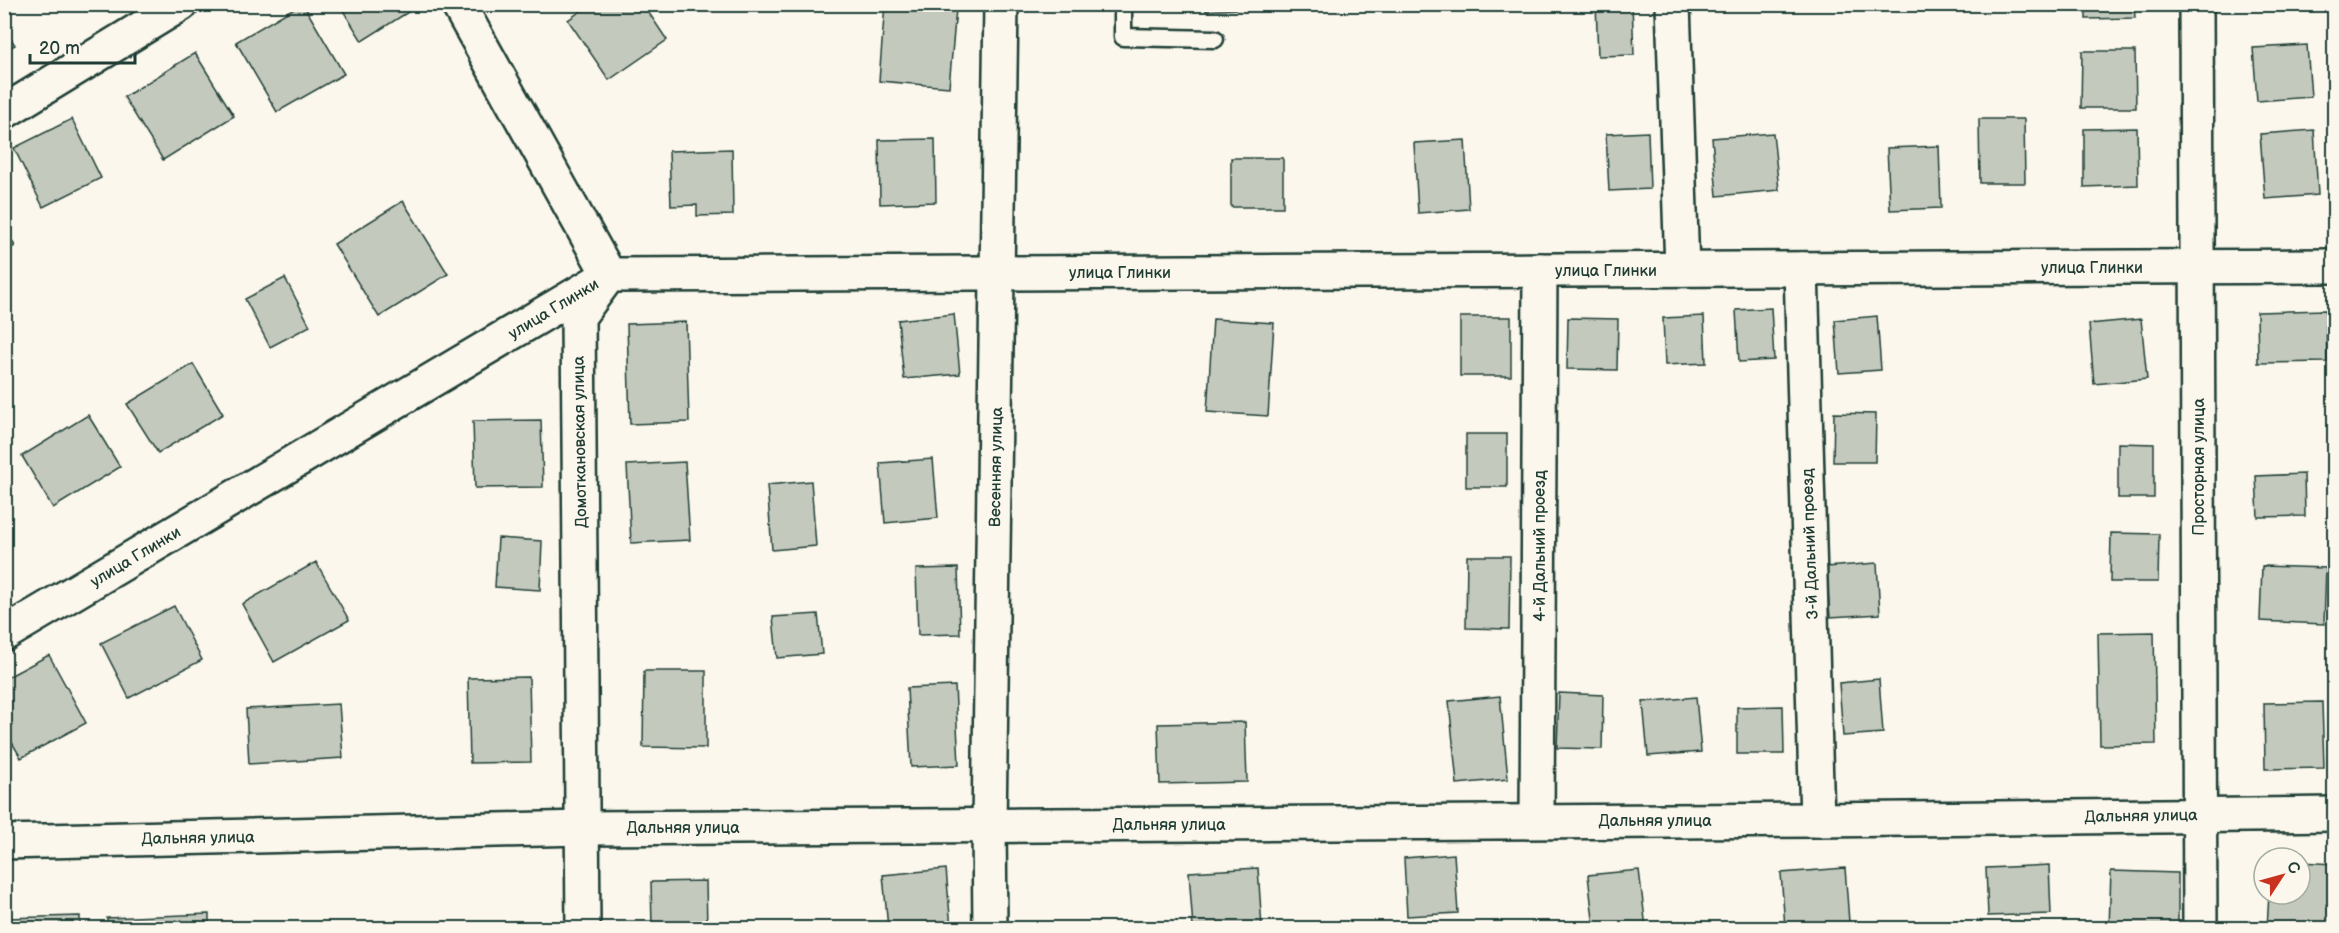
<svg xmlns="http://www.w3.org/2000/svg" width="2339" height="933" font-family="'Balsamiq Sans',sans-serif">
	<style>
		.building { fill: #c4c9be; stroke: #1f3d34; stroke-width: 1.5 }
		.lines { fill: none; stroke-linecap: round; stroke-linejoin: round }
		.service-casing { stroke: #1f3d34; stroke-width: 21 }
		.minor-casing { stroke: #1f3d34; stroke-width: 38 }
		.service { stroke: #fbf7ec; stroke-width: 16 }
		.minor { stroke: #fbf7ec; stroke-width: 33 }
		.labels { text-anchor: middle; stroke-width: 4.5; stroke-linejoin: round; paint-order: stroke }
		.street-label { font-size: 16px; fill: #1f3d34; stroke: #fbf7ec }
	</style>
	<rect width="100%" height="100%" fill="#fbf7ec"/>
	<filter id="ink" filterUnits="userSpaceOnUse"><feTurbulence type="fractalNoise" baseFrequency=".0167" numOctaves="2"/><feDisplacementMap in="SourceGraphic" scale="12" xChannelSelector="R" yChannelSelector="G"/><feConvolveMatrix kernelMatrix="1 2 1 2 8 2 1 2 1" color-interpolation-filters="sRGB"/></filter>
	<g filter="url(#ink)">
		<g class="building">
			<polygon points="301,4 303,4 344,74 277,112 236,42"/>
			<polygon points="339,4 421,4 362,41"/>
			<polygon points="591,4 643,4 667,40 609,80 568,20"/>
			<polygon points="885,4 956,9 949,87 879,81"/>
			<polygon points="1206,4 1253,4 1253,8 1206,11"/>
			<polygon points="1596,4 1632,4 1634,55 1598,56"/>
			<polygon points="2086,4 2134,4 2135,18 2086,19"/>
			<polygon points="4,28 15,45 4,51"/>
			<polygon points="2307,45 2311,97 2257,101 2253,48"/>
			<polygon points="2082,51 2135,51 2136,108 2081,108"/>
			<polygon points="195,53 234,116 163,160 124,97"/>
			<polygon points="72,119 101,178 43,207 14,148"/>
			<polygon points="1979,119 2024,119 2025,183 1980,183"/>
			<polygon points="2137,128 2138,185 2084,187 2084,129"/>
			<polygon points="2314,130 2318,195 2265,199 2260,134"/>
			<polygon points="1648,132 1650,189 1609,191 1606,134"/>
			<polygon points="1773,133 1779,190 1717,196 1712,138"/>
			<polygon points="935,139 936,202 880,204 879,140"/>
			<polygon points="1465,140 1469,209 1418,213 1414,143"/>
			<polygon points="1939,146 1941,208 1890,210 1887,148"/>
			<polygon points="732,149 733,215 697,216 697,205 671,206 669,151"/>
			<rect x="1231" y="158" width="52" height="49"/>
			<polygon points="403,201 448,274 379,317 334,244"/>
			<polygon points="4,228 15,246 4,252"/>
			<polygon points="285,278 310,326 270,347 245,299"/>
			<polygon points="1771,308 1774,360 1739,362 1736,310"/>
			<polygon points="2326,310 2327,362 2258,363 2257,312"/>
			<polygon points="954,314 960,374 904,379 898,320"/>
			<polygon points="1704,316 1706,363 1665,365 1663,318"/>
			<polygon points="1877,316 1881,370 1839,373 1835,320"/>
			<rect x="1460" y="317" width="51" height="59"/>
			<polygon points="1568,318 1618,319 1617,370 1567,369"/>
			<polygon points="1213,319 1274,323 1268,416 1207,412"/>
			<polygon points="2141,319 2147,379 2094,384 2089,324"/>
			<polygon points="686,322 689,422 630,424 627,324"/>
			<polygon points="193,364 223,414 158,453 127,404"/>
			<polygon points="1834,413 1876,414 1875,462 1833,462"/>
			<polygon points="88,415 120,467 53,508 22,456"/>
			<polygon points="541,420 543,487 475,488 473,421"/>
			<rect x="1466" y="434" width="41" height="53"/>
			<polygon points="2118,443 2154,444 2154,498 2118,498"/>
			<polygon points="933,459 938,518 885,523 880,463"/>
			<polygon points="685,462 690,540 631,543 627,465"/>
			<polygon points="2304,474 2305,516 2258,517 2256,476"/>
			<polygon points="811,481 816,546 772,550 767,485"/>
			<polygon points="2111,533 2159,534 2158,582 2110,582"/>
			<polygon points="498,538 542,541 540,590 495,587"/>
			<polygon points="1467,556 1510,556 1509,629 1466,628"/>
			<polygon points="316,562 349,620 274,662 242,604"/>
			<polygon points="1877,563 1880,614 1830,617 1826,567"/>
			<polygon points="2262,566 2326,568 2324,624 2260,621"/>
			<polygon points="958,568 960,634 918,635 916,569"/>
			<polygon points="174,606 202,660 129,698 101,643"/>
			<polygon points="818,614 822,654 777,658 773,617"/>
			<polygon points="2154,632 2156,744 2100,745 2098,633"/>
			<polygon points="49,655 86,723 21,758 4,729 4,679"/>
			<polygon points="644,671 706,671 706,748 643,747"/>
			<polygon points="529,677 531,762 470,763 468,678"/>
			<polygon points="1879,679 1883,733 1843,736 1839,683"/>
			<polygon points="955,686 959,765 911,767 907,688"/>
			<polygon points="1559,693 1603,695 1602,749 1557,748"/>
			<polygon points="1500,696 1508,779 1457,784 1449,701"/>
			<polygon points="1696,697 1701,752 1648,756 1643,702"/>
			<polygon points="2322,702 2324,768 2265,769 2264,703"/>
			<polygon points="339,704 343,758 249,764 246,709"/>
			<polygon points="1783,706 1784,754 1737,754 1737,707"/>
			<polygon points="1245,722 1247,782 1160,784 1158,724"/>
			<polygon points="1454,854 1458,913 1407,916 1404,858"/>
			<polygon points="2300,862 2334,864 2334,928 2267,928 2269,894 2300,894"/>
			<polygon points="2049,865 2051,914 1988,916 1986,868"/>
			<polygon points="1258,868 1262,928 1193,928 1189,872"/>
			<polygon points="1845,868 1849,922 1785,927 1781,873"/>
			<polygon points="946,869 951,928 888,928 883,875"/>
			<polygon points="1639,870 1646,928 1594,928 1588,875"/>
			<polygon points="2111,871 2178,873 2178,928 2109,928"/>
			<polygon points="706,881 707,928 652,928 651,882"/>
			<polygon points="209,914 209,928 107,928 107,918"/>
			<polygon points="80,916 80,928 4,928 4,918"/>
		</g>
		<g class="lines">
			<defs>
				<polyline id="service" points="1123,4 1123,37 1215,39"/>
				<g id="minor">
					<polyline points="458,4 609,275 578,317 583,928"/>
					<polyline points="1673,4 1682,269"/>
					<polyline points="2196,4 2200,928"/>
					<polyline points="4,112 181,4"/>
					<polyline points="1801,269 1817,820"/>
					<polyline points="4,634 609,275 2334,266"/>
					<polyline points="1537,821 1540,270"/>
					<polyline points="4,842 583,828 1817,820 2334,814"/>
					<polyline points="990,928 989,825 1001,4"/>
				</g>
			</defs>
			<use href="#service" class="service-casing"/>
			<use href="#minor" class="minor-casing"/>
			<use href="#service" class="service"/>
			<use href="#minor" class="minor"/>
		</g>
	</g>
	<g class="labels">
		<g class="street-label">
			<text x="2092" y="273">улица Глинки</text>
			<text x="1606" y="276">улица Глинки</text>
			<text x="1120" y="278">улица Глинки</text>
			<text transform="translate(553 308) rotate(-31)" y="6">улица Глинки</text>
			<text transform="translate(579 442) rotate(-91)" y="6">Домоткановская улица</text>
			<text transform="translate(995 467) rotate(-89)" y="6">Весенняя улица</text>
			<text transform="translate(2198 467) rotate(-90)" y="6">Просторная улица</text>
			<text transform="translate(1809 544) rotate(-92)" y="6">3-й Дальний проезд</text>
			<text transform="translate(1539 546) rotate(-90)" y="6">4-й Дальний проезд</text>
			<text transform="translate(135 556) rotate(-31)" y="6">улица Глинки</text>
			<text transform="translate(2141 815) rotate(-1)" y="6">Дальняя улица</text>
			<text x="1655" y="826">Дальняя улица</text>
			<text x="1169" y="830">Дальняя улица</text>
			<text x="683" y="833">Дальняя улица</text>
			<text transform="translate(198 837) rotate(-1)" y="6">Дальняя улица</text>
		</g>
	</g>
	<rect width="2339" height="933" fill="none" stroke="#fbf7ec" stroke-width="24"/>
	<rect x="12" y="12" width="2315" height="909" fill="none" stroke="#1f3d34" stroke-width="2" filter="url(#ink)"/>
	<g transform="translate(2282 876) rotate(54)"><circle r="28" fill="#fbf7ec" stroke="#a3ada2" stroke-width="1.5"/>
	<path d="M0-4.5L10 22L0 15L-10 22Z" fill="#c8321e"/>
	<text y="-9" font-size="16" font-weight="bold" text-anchor="middle" fill="#1f3d34">С</text>
	</g>
	<path d="M30 54v9h105v-9" fill="none" stroke="#1f3d34" stroke-width="3"/>
	<text x="39" y="54" font-size="18" fill="#1f3d34" stroke="#fbf7ec" stroke-width="4.5" paint-order="stroke">20 m</text>
</svg>
